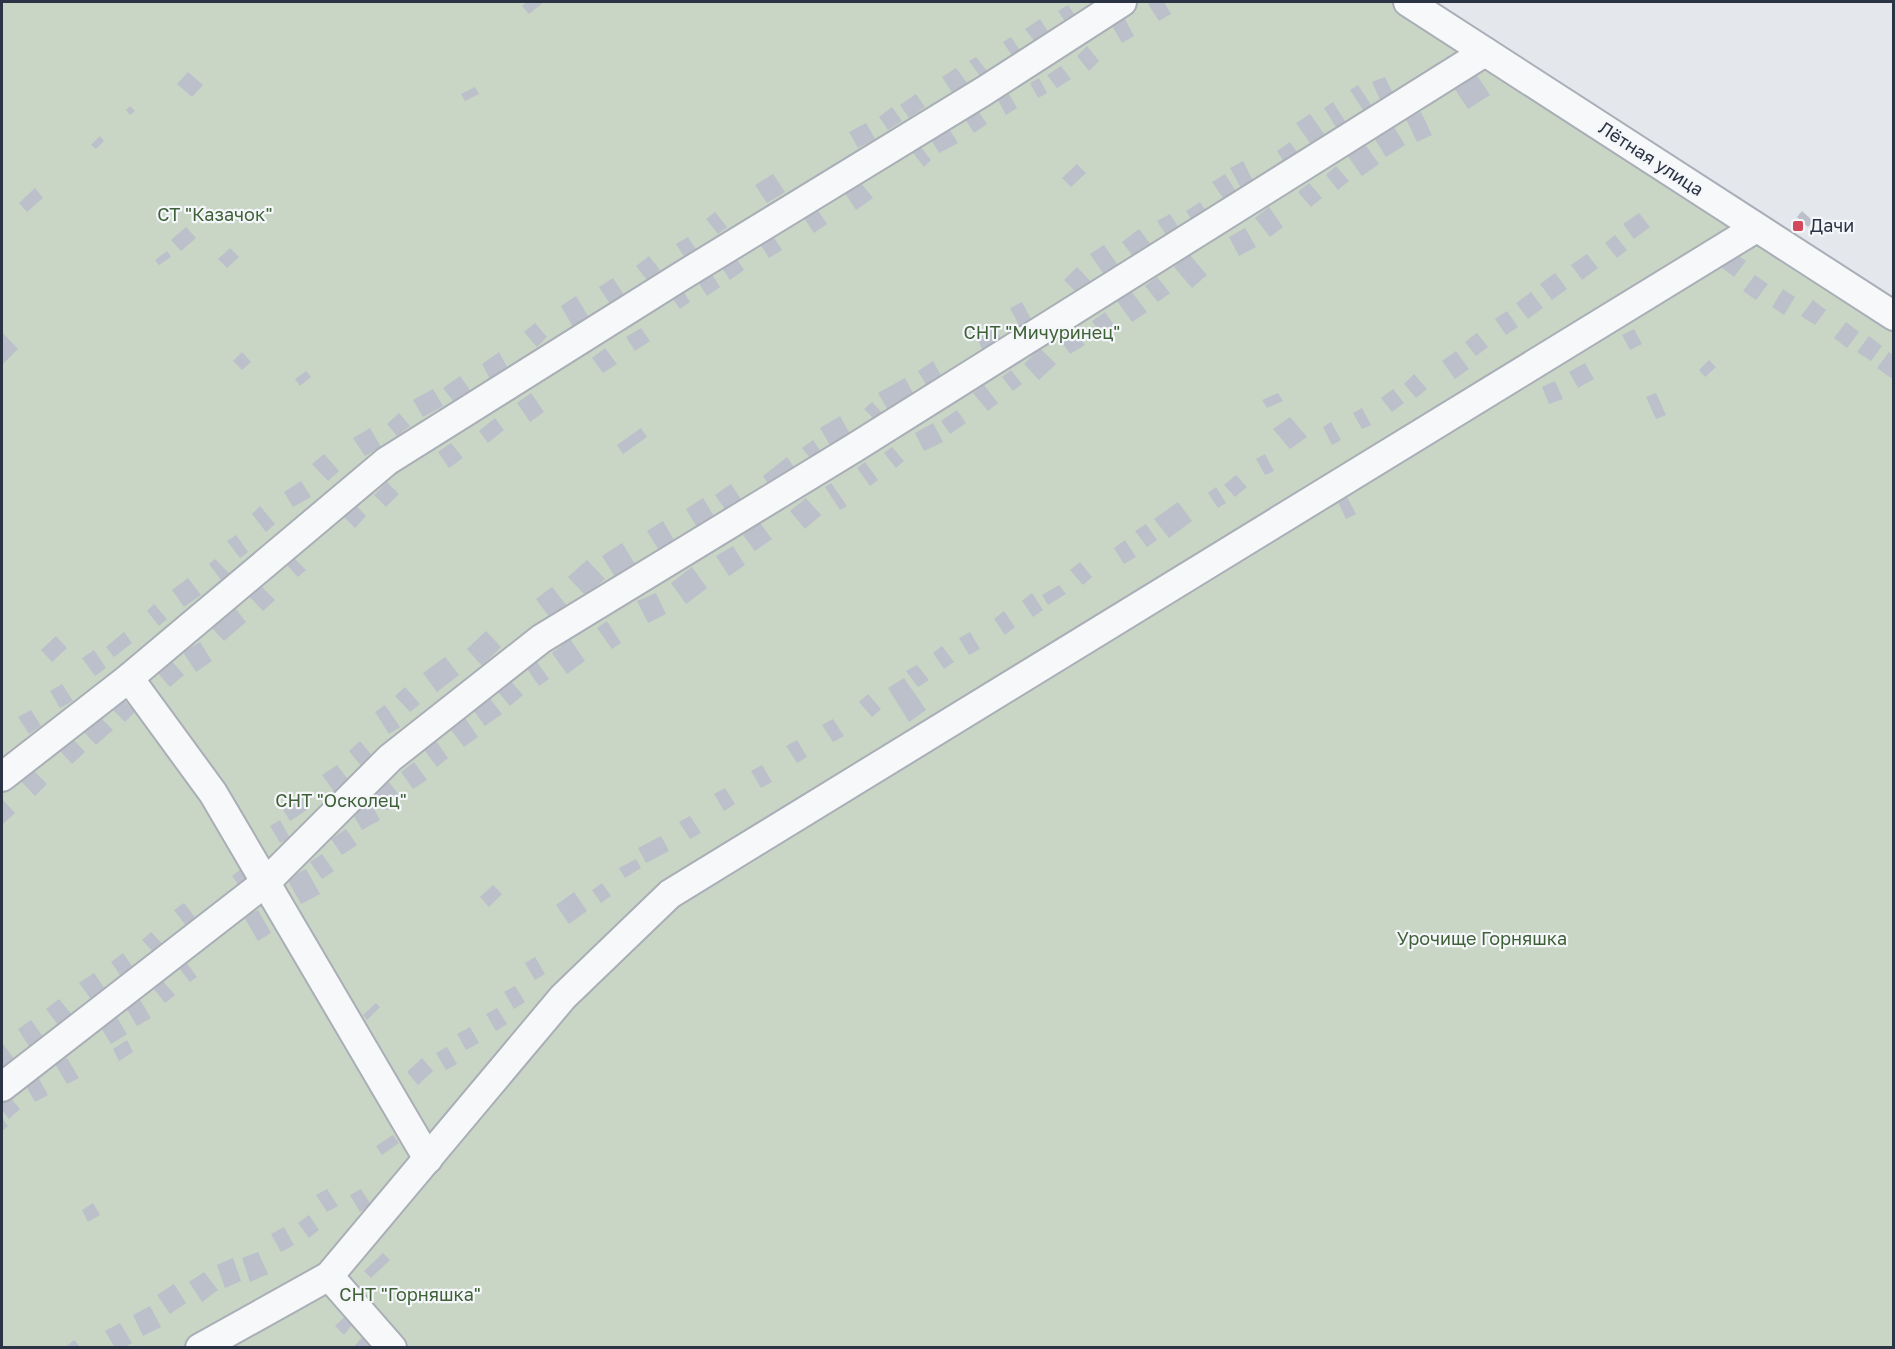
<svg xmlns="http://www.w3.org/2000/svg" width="1895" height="1349" font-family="'Golos Text',sans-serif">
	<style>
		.green { fill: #c9d6c5 }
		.building { fill: #bbc0ca }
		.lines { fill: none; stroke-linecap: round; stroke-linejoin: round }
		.minor-casing { stroke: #a9aeb7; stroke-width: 32 }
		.minor { stroke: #f7f8fa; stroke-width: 28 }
		.poi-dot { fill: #d1495b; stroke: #f4f6f9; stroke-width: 2 }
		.labels { text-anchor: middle; stroke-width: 4.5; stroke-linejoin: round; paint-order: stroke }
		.street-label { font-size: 18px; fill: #2b3445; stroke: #f4f6f9 }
		.park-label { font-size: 18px; fill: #3f6138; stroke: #f4f6f9 }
		.poi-label { font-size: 18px; fill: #2b3445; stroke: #f4f6f9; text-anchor: start }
	</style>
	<rect width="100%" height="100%" fill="#e4e7ec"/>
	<polygon class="green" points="2,2 1412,2 1893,314 1893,1347 2,1347"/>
	<g class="building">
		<polygon points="527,2 544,2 529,14 522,6"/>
		<polygon points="1153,2 1164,2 1171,14 1159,21 1148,4"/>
		<polygon points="1068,5 1079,21 1069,27 1058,11"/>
		<polygon points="1040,19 1049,33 1035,42 1025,29"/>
		<polygon points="1125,19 1134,36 1122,43 1112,26"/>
		<polygon points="1011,37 1021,52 1013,57 1003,42"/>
		<polygon points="1087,46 1099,61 1089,71 1077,56"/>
		<polygon points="976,57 987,71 980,76 969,61"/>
		<polygon points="1061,66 1071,79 1057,88 1047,75"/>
		<polygon points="956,68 968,84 953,94 942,77"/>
		<polygon points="188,72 203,85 192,97 177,84"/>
		<polygon points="1476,74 1490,95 1468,109 1454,88"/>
		<polygon points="1385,77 1396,100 1383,106 1372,82"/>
		<polygon points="1039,78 1047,93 1038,98 1030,83"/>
		<polygon points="1358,85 1377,114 1369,119 1350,90"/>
		<polygon points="475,87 479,94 465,101 461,94"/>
		<polygon points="916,94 925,107 909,118 900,105"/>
		<polygon points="1009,94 1017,108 1006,115 998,100"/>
		<polygon points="1333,102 1348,126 1339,132 1324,108"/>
		<polygon points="130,106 135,111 130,115 126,110"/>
		<polygon points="892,107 902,121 888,130 879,117"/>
		<polygon points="978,111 987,124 974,133 965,119"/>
		<polygon points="1421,112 1432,135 1417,142 1406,119"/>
		<polygon points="1310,114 1329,141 1315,150 1296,123"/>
		<polygon points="866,123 875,139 858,148 849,132"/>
		<polygon points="1392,124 1405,145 1386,157 1373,136"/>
		<polygon points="949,129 958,143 939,153 930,138"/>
		<polygon points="100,136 104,141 96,149 91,145"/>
		<polygon points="917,142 931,160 924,167 910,149"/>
		<polygon points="1290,142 1299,155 1286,165 1277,151"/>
		<polygon points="1364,143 1379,164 1362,176 1347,155"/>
		<polygon points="1243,161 1255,185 1243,192 1230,168"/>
		<polygon points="1077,164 1086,173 1071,187 1062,178"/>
		<polygon points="1336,166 1349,181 1338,190 1326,175"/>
		<polygon points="773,174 785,192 767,203 755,185"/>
		<polygon points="1225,174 1237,193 1225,201 1212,182"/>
		<polygon points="861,183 873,198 856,210 845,193"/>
		<polygon points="1309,183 1322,198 1311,207 1298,192"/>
		<polygon points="35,188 43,198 27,212 19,203"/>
		<polygon points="1200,202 1209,216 1195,225 1186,211"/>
		<polygon points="1269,207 1283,227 1270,237 1255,218"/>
		<polygon points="817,209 827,224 814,233 804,218"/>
		<polygon points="1802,211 1813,221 1808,227 1797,217"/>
		<polygon points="715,212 727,227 718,234 706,219"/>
		<polygon points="1639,213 1650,227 1634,239 1623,224"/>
		<polygon points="1170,214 1180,230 1168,238 1157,221"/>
		<polygon points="186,227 196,238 181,251 171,240"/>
		<polygon points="1245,228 1256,247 1239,256 1229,237"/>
		<polygon points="1139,229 1152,246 1135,259 1122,242"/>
		<polygon points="1615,235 1627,250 1617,258 1605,243"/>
		<polygon points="773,236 782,250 769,258 760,244"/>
		<polygon points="688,237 697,251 685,258 676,244"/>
		<polygon points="1104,245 1119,267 1105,276 1090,254"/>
		<polygon points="230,248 239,257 227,268 218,259"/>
		<polygon points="167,251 171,257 159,265 155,260"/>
		<polygon points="1732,251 1746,261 1734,277 1721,267"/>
		<polygon points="1189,254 1207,275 1192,288 1174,267"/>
		<polygon points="1587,254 1598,268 1582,280 1571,265"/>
		<polygon points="649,256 660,270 647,280 636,266"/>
		<polygon points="736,258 744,270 730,280 722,268"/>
		<polygon points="1077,267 1095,286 1082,298 1064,280"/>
		<polygon points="709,270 720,287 707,296 696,279"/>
		<polygon points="1555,273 1567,289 1552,300 1540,284"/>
		<polygon points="1755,275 1768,284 1756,300 1743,291"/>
		<polygon points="1157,277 1170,293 1158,302 1145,286"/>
		<polygon points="613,278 624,295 610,304 599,287"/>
		<polygon points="1783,289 1795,297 1784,315 1772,307"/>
		<polygon points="683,291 690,302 680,309 672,298"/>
		<polygon points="1131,291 1147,312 1132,322 1117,301"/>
		<polygon points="1531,292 1543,308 1528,319 1516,303"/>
		<polygon points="576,296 589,318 573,327 561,306"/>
		<polygon points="1813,300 1826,310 1815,325 1801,316"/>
		<polygon points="1022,302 1033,323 1021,329 1010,308"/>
		<polygon points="1507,311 1518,327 1506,335 1495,319"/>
		<polygon points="1105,312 1116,328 1103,337 1092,321"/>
		<polygon points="1846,322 1859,332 1847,348 1834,338"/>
		<polygon points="535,323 547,337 537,347 524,332"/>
		<polygon points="994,325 1002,340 982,349 975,334"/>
		<polygon points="641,328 650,341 635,351 626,337"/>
		<polygon points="1074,329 1085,345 1070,354 1059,338"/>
		<polygon points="1634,329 1642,344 1630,350 1622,335"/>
		<polygon points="2,332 18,349 2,365"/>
		<polygon points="1477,333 1488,347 1476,356 1465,342"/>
		<polygon points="1869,336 1882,346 1871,361 1857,352"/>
		<polygon points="605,348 617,364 603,373 592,358"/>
		<polygon points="1040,348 1056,364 1039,380 1024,364"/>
		<polygon points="1456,351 1469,369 1455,379 1442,361"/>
		<polygon points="242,352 251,362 242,370 233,361"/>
		<polygon points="499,352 507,367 490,379 482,364"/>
		<polygon points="1889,352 1894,356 1894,374 1891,378 1877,368"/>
		<polygon points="1709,360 1716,367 1705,377 1699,370"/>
		<polygon points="933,361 943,379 928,388 918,371"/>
		<polygon points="1585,363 1594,379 1578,388 1569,372"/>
		<polygon points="1011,370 1022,384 1013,391 1002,377"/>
		<polygon points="306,371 311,377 300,386 295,379"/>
		<polygon points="1414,374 1427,389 1416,398 1404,384"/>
		<polygon points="460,376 470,390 453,401 443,388"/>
		<polygon points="905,378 915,397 889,412 878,393"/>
		<polygon points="1555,381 1563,399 1549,404 1542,387"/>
		<polygon points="984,385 998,403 988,411 973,393"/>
		<polygon points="433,389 443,406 423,417 413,400"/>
		<polygon points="1393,389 1404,403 1392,412 1381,398"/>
		<polygon points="531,393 544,412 530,422 517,403"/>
		<polygon points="1278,393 1283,401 1267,408 1262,400"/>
		<polygon points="1656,393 1666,415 1656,419 1646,397"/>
		<polygon points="872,402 883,414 876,421 864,409"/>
		<polygon points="1362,408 1371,425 1362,429 1353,413"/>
		<polygon points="957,410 966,423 950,434 941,421"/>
		<polygon points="399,413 410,426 397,436 387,424"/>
		<polygon points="840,416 851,436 831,447 820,428"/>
		<polygon points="1290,417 1307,437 1290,449 1273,429"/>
		<polygon points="495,418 504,430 488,443 479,431"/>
		<polygon points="1331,422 1341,440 1332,445 1323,427"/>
		<polygon points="933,423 943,442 924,451 915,433"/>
		<polygon points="370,428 381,447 365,456 353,438"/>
		<polygon points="641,428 647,437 623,454 617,445"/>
		<polygon points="813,440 823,455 813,462 802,448"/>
		<polygon points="451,443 463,458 449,468 438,452"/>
		<polygon points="892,447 904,461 896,468 884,453"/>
		<polygon points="324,454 339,471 328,481 312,464"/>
		<polygon points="1265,454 1274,471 1265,475 1256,459"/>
		<polygon points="787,457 796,470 772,489 763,476"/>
		<polygon points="865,462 878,480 870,486 857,468"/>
		<polygon points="1236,475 1247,487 1235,497 1224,485"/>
		<polygon points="301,481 311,497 293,507 284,492"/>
		<polygon points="387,482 399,494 386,507 374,495"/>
		<polygon points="831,483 847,506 840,510 825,487"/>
		<polygon points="731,484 742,501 726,511 715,495"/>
		<polygon points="1216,487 1226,503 1218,508 1208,493"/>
		<polygon points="1347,497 1356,514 1346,519 1338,502"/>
		<polygon points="703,498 715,518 698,529 686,509"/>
		<polygon points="806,498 821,515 805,529 790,511"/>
		<polygon points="353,502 366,516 355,528 341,514"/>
		<polygon points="1178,502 1192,521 1169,538 1154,519"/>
		<polygon points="260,506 275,524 266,532 252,514"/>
		<polygon points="663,521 674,540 658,549 647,531"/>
		<polygon points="760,523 772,539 755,551 743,535"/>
		<polygon points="1146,524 1157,540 1147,547 1135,531"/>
		<polygon points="236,535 248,552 240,558 227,541"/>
		<polygon points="1125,540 1136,557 1124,564 1114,548"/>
		<polygon points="622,543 635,564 615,577 602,556"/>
		<polygon points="733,546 745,565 729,576 716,556"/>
		<polygon points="292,556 306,570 298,577 285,563"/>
		<polygon points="215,559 229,573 221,580 209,564"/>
		<polygon points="587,560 605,579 586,596 568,577"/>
		<polygon points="1080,562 1092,577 1083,585 1070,570"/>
		<polygon points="692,567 707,588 686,604 671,583"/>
		<polygon points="188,578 201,595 184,607 172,590"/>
		<polygon points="259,584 275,600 263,611 248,595"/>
		<polygon points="1059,585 1066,594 1048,605 1042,595"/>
		<polygon points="552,587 567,606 550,618 536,599"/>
		<polygon points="656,593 666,614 648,623 637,601"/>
		<polygon points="1032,593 1043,610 1033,617 1022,601"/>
		<polygon points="154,604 167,619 159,626 147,611"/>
		<polygon points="235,608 246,622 224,641 212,628"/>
		<polygon points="1004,611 1015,627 1005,635 994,619"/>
		<polygon points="607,621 621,643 612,649 597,628"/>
		<polygon points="486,631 501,647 482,666 467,649"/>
		<polygon points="124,632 132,643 114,657 106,647"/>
		<polygon points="970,632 980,649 969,655 959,638"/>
		<polygon points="56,636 67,648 52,662 41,650"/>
		<polygon points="570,639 585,661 567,674 552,653"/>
		<polygon points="200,642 212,661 196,672 183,652"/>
		<polygon points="942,646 954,662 944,669 933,653"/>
		<polygon points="94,650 106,668 95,676 82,658"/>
		<polygon points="445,657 459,675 437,692 423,673"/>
		<polygon points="169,658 184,675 170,687 155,670"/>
		<polygon points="535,659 549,679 539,686 525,666"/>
		<polygon points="917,665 929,680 918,687 906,671"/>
		<polygon points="508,678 523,695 510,706 495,688"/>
		<polygon points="904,678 926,710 909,722 888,688"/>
		<polygon points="62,684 73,701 60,708 50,691"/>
		<polygon points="405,687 420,704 410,712 395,696"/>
		<polygon points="868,694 881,709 872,717 859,702"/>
		<polygon points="487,695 502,714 485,726 471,707"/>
		<polygon points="122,698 135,712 125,722 111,708"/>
		<polygon points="385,705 400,727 389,734 375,712"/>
		<polygon points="31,710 41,726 29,734 18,717"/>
		<polygon points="97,714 113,730 96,745 81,729"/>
		<polygon points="463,715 478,737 464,747 448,726"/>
		<polygon points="833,719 844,736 833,742 822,725"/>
		<polygon points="72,738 85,752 72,764 59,750"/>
		<polygon points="434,738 448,758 437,767 422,747"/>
		<polygon points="797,740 807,757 797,763 786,746"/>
		<polygon points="360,741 374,758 362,767 349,751"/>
		<polygon points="414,762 427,780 413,789 401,772"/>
		<polygon points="337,765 350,782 335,793 322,775"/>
		<polygon points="762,765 772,782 761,788 751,771"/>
		<polygon points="31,768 47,784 35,796 19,779"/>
		<polygon points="389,782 402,799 387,810 374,793"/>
		<polygon points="725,788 735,804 724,811 714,794"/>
		<polygon points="302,795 310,808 290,821 282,808"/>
		<polygon points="3,800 15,813 2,825 2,801"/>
		<polygon points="370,801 380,820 362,830 351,811"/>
		<polygon points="690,816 701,833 690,839 679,822"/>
		<polygon points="280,820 290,838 280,843 270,826"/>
		<polygon points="346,829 357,845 342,855 331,839"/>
		<polygon points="661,836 669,851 646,863 638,848"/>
		<polygon points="241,853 254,873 238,884 232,876 241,869 233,858"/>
		<polygon points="322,854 334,871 322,879 310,862"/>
		<polygon points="636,859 641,868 625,878 619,868"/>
		<polygon points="306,869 320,894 301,904 287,879"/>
		<polygon points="602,883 611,896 601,903 592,890"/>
		<polygon points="493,885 502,894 489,907 480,897"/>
		<polygon points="574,892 587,911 569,924 556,905"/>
		<polygon points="184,903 197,920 187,927 174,910"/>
		<polygon points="258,910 271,933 258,941 244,917"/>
		<polygon points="151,932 164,946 155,954 142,940"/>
		<polygon points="123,953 134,969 122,978 111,962"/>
		<polygon points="535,957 545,974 535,980 525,963"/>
		<polygon points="186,962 197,977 190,982 179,968"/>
		<polygon points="94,973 105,989 91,999 79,983"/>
		<polygon points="162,980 175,995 165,1003 153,988"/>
		<polygon points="515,986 525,1002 514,1009 504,992"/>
		<polygon points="139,998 151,1018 137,1026 125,1006"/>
		<polygon points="59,999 72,1015 59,1026 46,1009"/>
		<polygon points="376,1003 380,1007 367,1020 363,1015"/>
		<polygon points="497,1008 507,1024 496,1031 486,1014"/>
		<polygon points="116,1016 127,1034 111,1044 100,1026"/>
		<polygon points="31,1020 46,1041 32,1051 18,1029"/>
		<polygon points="470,1027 479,1043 466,1050 457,1034"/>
		<polygon points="127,1040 133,1052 119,1061 113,1049"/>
		<polygon points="3,1044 18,1064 2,1077 2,1046"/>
		<polygon points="447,1047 457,1064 446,1070 436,1053"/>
		<polygon points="67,1058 79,1078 67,1084 55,1064"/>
		<polygon points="422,1058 433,1071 418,1085 407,1072"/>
		<polygon points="38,1077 48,1095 35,1102 25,1084"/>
		<polygon points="9,1096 20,1109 9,1119 2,1110 2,1103"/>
		<polygon points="2,1118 8,1126 2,1131"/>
		<polygon points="393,1135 399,1143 382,1155 376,1146"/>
		<polygon points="327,1189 338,1206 327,1212 316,1195"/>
		<polygon points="361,1189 371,1205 360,1212 350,1195"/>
		<polygon points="93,1203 100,1215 88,1222 82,1210"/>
		<polygon points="309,1215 319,1230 309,1238 298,1223"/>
		<polygon points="284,1227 294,1245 281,1252 271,1234"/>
		<polygon points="258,1252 268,1274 250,1282 242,1258"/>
		<polygon points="383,1253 390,1260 371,1278 364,1271"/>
		<polygon points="233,1258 241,1281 225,1288 217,1265"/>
		<polygon points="204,1272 218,1290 202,1302 189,1282"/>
		<polygon points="174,1284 186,1303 170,1314 157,1295"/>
		<polygon points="150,1306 161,1327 143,1336 133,1315"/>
		<polygon points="350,1312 357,1319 344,1335 335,1326"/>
		<polygon points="120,1323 132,1343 123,1348 115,1348 105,1331"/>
		<polygon points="363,1336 371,1344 368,1348 353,1348"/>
		<polygon points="74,1340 81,1348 65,1348"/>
	</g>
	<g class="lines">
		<defs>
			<g id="minor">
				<polyline points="1408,2 1894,316"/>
				<polyline points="129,678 213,793 428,1159"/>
				<polyline points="2,777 129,678 387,461 680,277 984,91 1122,2"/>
				<polyline points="2,1087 266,882 390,758 541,639 854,448 1485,52"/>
				<polyline points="329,1276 392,1348"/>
				<polyline points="200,1348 329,1276 563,997 670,894 1756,228"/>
			</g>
		</defs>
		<use href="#minor" class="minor-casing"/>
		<use href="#minor" class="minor"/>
	</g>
	<rect class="poi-dot" x="1792" y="220" width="12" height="12" rx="3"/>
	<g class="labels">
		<g class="street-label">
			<text transform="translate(1651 159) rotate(33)" y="6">Лётная улица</text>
		</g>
		<g class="park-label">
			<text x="215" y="221">СТ "Казачок"</text>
			<text x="1042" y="339">СНТ "Мичуринец"</text>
			<text x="341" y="807">СНТ "Осколец"</text>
			<text x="1482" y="945">Урочище Горняшка</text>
			<text x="410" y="1301">СНТ "Горняшка"</text>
		</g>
		<g class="poi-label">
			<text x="1810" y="232">Дачи</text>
		</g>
	</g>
	<rect width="1895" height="1349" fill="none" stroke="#2b3445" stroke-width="6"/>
</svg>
